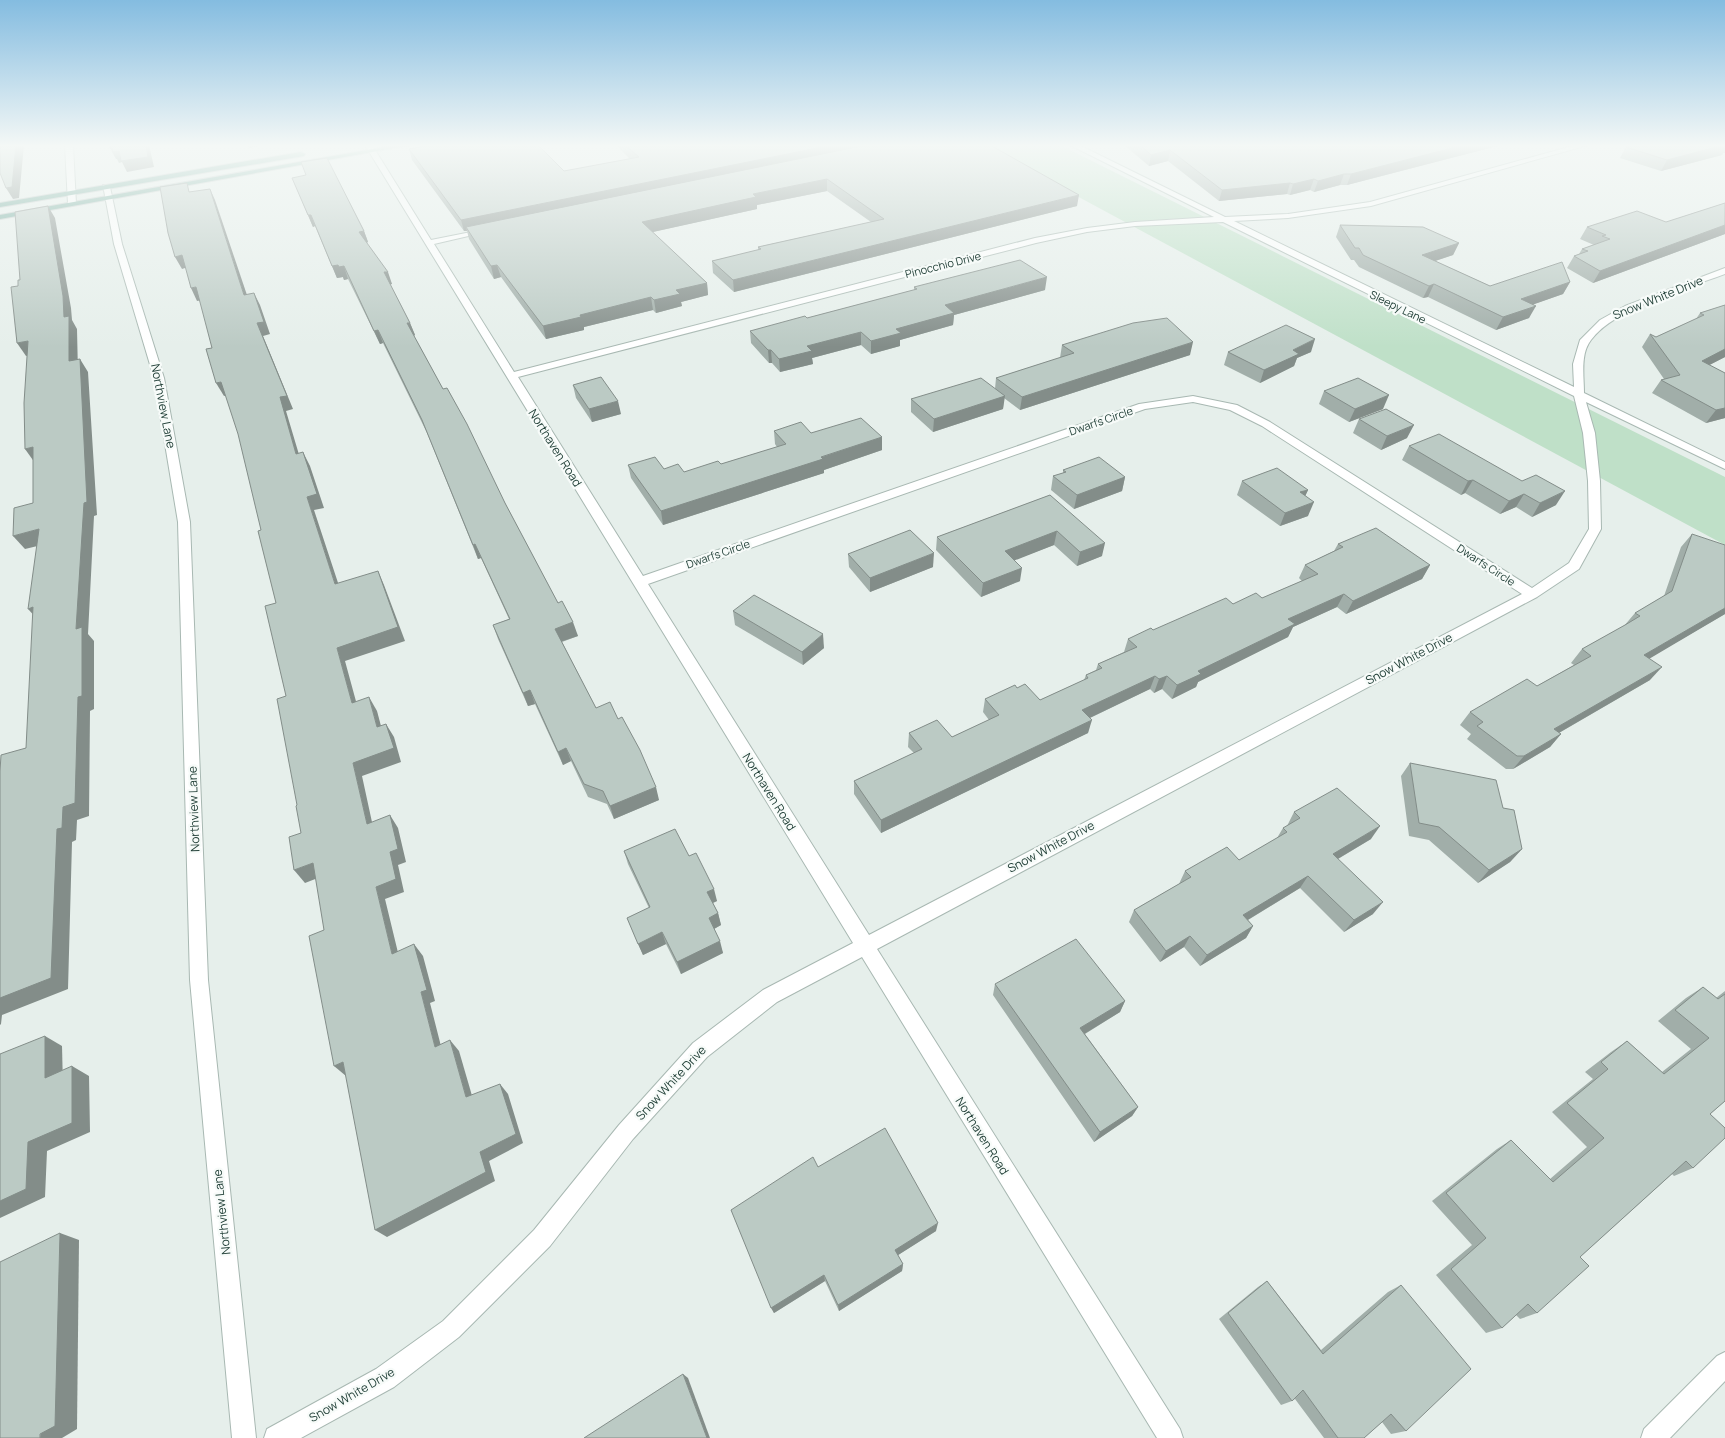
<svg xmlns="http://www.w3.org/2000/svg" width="1725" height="1438" font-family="Manrope,sans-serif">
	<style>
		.green { fill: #bfe0c8 }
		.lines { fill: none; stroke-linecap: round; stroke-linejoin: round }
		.minor-casing { stroke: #a8b8b2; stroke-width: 2 }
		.major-casing { stroke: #c2cac8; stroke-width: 2 }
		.minor { fill: #fff; fill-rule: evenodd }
		.major { fill: #6aa596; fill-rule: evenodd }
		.wall { fill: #a1aea9 }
		.shaded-wall { fill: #838d89 }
		.building { fill: #bbcac4; stroke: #838d89 }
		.labels { text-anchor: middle; stroke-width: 4.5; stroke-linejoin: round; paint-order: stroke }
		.far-street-label { font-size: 11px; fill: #24423a; stroke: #f7fbf9 }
		.street-label { font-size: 12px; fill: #24423a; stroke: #f7fbf9 }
	</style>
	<rect width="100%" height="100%" fill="#e6efeb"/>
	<polygon class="green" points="982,145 1060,145 1725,477 1725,545"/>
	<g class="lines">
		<defs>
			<g id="minor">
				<polygon points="65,145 73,145 76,204 72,206 68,204"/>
				<path d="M365,145H372L431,240L486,229L490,231L434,244L514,372L1035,238L1087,228L1135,222L1214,217L1070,145H1079L1225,217L1288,214L1370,202L1576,145H1588L1371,206L1288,218L1234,221L1574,387L1573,364L1580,340L1600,320L1625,306L1725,268V274C1688,288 1614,308 1591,340C1580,354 1584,376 1584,393L1725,462V469L1586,402L1595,433L1600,481L1601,529L1579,569L1537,597L877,949L1180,1429L1183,1438H1157L862,957L777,1002L707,1057L633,1139L550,1246L459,1337L394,1387L301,1438H264L267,1429L376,1369L443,1321L534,1230L619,1125L693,1043L763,990L853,943ZM1223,222L1574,396L1583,433L1588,481L1589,529L1569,563L1532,588L1270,422L1237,405L1193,396L1139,404L643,576L518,377L1036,243L1087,232L1135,226ZM1193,402L1230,410L1262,426L1522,594L869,935L648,584L1145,409Z"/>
				<polygon points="103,185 110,187 122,244 164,378 190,522 208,980 256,1438 232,1438 190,980 178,522 154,378 114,244"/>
				<polygon points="1725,1352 1725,1381 1670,1438 1641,1438 1644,1429 1717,1356"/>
			</g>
			<g id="major">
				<polygon points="395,145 411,145 0,219 0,215"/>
				<polygon points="301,152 305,154 304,156 0,207 0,203"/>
			</g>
		</defs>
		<use href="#minor" class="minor-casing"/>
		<use href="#major" class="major-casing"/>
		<use href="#minor" class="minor"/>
		<use href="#major" class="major"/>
	</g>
	<g class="wall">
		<polygon points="616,145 990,145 1077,206 734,292 713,273 712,261 758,250 758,247 871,222 827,191 757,205 757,209 652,232 707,283 708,295 681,302 682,306 656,313 653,310 584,327 584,330 546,339 501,277 494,279 469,239 467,231 464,231 412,160 409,149 564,171 630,159"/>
		<polygon points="1124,145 1501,145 1347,185 1340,185 1314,192 1310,190 1290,195 1287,194 1219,201 1168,161 1149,166"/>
		<polygon points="1725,145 1725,153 1723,153 1722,155 1661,171 1620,158 1626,147"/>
		<polygon points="292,178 364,231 368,242 367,243 392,284 390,284 410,323 415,335 414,336 505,503 558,603 578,636 562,642 596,708 659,800 614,819 607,804 588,797 571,761 563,765 535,704 528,706 498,639 493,625 509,619 481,558 478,559 427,433 383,343 380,344 348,279 344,280 343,277 337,278 315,226 313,227"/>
		<polygon points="1725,203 1725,234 1593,283 1567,268 1574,256 1579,254 1582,249 1594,245 1580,239 1587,227 1666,222"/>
		<polygon points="1340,225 1459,243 1453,255 1435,261 1490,286 1570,282 1563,294 1534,304 1529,318 1496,330 1428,297 1423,298 1359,267 1354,260 1351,260 1336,237"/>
		<polygon points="914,287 1045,290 954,315 953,325 900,340 900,346 871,354 861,345 812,358 813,364 780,372 772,363 769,363 751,343 750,331 807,318 914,290"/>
		<polygon points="1725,305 1725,357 1709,365 1725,373 1725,418 1706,423 1652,393 1661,380 1664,379 1642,347 1650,334 1656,337 1696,319 1700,313"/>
		<polygon points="1062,345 1190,355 1020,410 1004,398 1003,409 933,432 911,412 911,399 995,389 996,378 1060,358"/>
		<polygon points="1228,352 1311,352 1297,358 1294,366 1260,383 1224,365"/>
		<polygon points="573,385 621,414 592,422 576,398"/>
		<polygon points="1324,391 1383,409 1349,422 1319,404"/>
		<polygon points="1359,419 1407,438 1381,450 1353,433"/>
		<polygon points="774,431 882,437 882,450 824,470 824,473 663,525 631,478 628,465 664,469 684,472 721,464 777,447 775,444"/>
		<polygon points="1409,446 1556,505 1532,517 1516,507 1500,514 1465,493 1461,495 1402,460"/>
		<polygon points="1063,470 1125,477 1122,491 1074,509 1051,490 1053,476 1063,473"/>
		<polygon points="1242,481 1308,490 1305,496 1308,516 1280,526 1237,495"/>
		<polygon points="1050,495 1102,556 1077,566 1054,545 1014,560 1020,581 981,597 936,550 937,537"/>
		<polygon points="1692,534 1725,614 1649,658 1650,680 1559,733 1561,734 1550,747 1513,769 1506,769 1467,739 1471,734 1460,725 1470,712 1537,686 1574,665 1571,663 1582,649 1624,626 1635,613 1664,596 1681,547"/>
		<polygon points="1338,544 1430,565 1422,579 1346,614 1337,607 1293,627 1288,637 1198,682 1196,687 1172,699 1162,689 1154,693 1150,689 1090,718 1088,733 881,833 854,794 854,781 914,753 908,747 909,733 952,737 989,720 983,712 985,699 1017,688 1040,700 1084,680 1086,675 1096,670 1098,664 1124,652 1128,639 1233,604 1262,598 1302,581 1299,578 1305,565 1334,551"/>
		<polygon points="848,554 933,567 870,592 849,567"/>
		<polygon points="733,611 824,648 803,665 735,625"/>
		<polygon points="1410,763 1503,808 1522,849 1510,862 1478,883 1429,840 1409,836 1401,776"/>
		<polygon points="1294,812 1371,839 1338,859 1373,914 1344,932 1300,888 1248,920 1253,926 1246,938 1200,966 1184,947 1160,962 1129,922 1134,910 1179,884 1185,871 1239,860 1277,838 1283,828 1287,826"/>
		<polygon points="624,851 689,856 717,901 713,903 718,913 721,925 714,929 723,953 681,974 666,944 643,955 627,918 649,908 628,864"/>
		<polygon points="995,984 1125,1001 1120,1012 1085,1034 1138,1107 1132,1116 1094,1142 993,995"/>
		<polygon points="1703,987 1716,998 1725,991 1725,1101 1710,1114 1693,1168 1674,1176 1672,1174 1580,1257 1537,1313 1520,1319 1516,1315 1502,1328 1486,1333 1436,1275 1472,1245 1432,1201 1497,1149 1511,1140 1550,1179 1587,1147 1552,1112 1593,1079 1585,1072 1611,1052 1627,1041 1662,1072 1691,1049 1658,1021 1686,998"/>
		<polygon points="818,1167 936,1231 898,1255 903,1264 902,1271 839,1311 825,1281 774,1313 731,1210"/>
		<polygon points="1267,1281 1321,1350 1388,1292 1401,1285 1406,1431 1391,1434 1382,1422 1364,1438 1324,1438 1295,1399 1292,1401 1281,1405 1219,1319 1258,1287"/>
	</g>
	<g class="shaded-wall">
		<polygon points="16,145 24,145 19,198 13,199 6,188"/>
		<polygon points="149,145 154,167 127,172 122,162 119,163 117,159 116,159 110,148"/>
		<polygon points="248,145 264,145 249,148"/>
		<polygon points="832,145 884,145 466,227 467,231 464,231 461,220"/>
		<polygon points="1464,145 1501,145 1347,185 1351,174"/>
		<polygon points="1725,145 1725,153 1723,153 1722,155 1661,171 1667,160"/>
		<polygon points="1170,150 1168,161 1149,166 1151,155"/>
		<polygon points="1344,174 1340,185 1314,192 1318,181"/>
		<polygon points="827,179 827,191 757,205 757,209 644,234 642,222 753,194"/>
		<polygon points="1314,179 1310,190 1290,195 1293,184"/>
		<polygon points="1290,183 1287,194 1219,201 1222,190"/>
		<polygon points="210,189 215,200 251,307 244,295"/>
		<polygon points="1079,195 1077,206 734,292 733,280"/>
		<polygon points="48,206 55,218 71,308 72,320 77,329 78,374 69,361"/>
		<polygon points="308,215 311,215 315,226 313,227"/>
		<polygon points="1725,225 1725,234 1593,283 1600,271"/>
		<polygon points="364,231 368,242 363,243 359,232"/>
		<polygon points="1459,243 1453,255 1417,267 1422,255"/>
		<polygon points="182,255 188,267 182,269 175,257"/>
		<polygon points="338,265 344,266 348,279 344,280 343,277 337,278 332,266"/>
		<polygon points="497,265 501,277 494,279 491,266"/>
		<polygon points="384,272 388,272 392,284 389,285"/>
		<polygon points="1047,277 1045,290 954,315 953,325 900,340 900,346 871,354 871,341 945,305"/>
		<polygon points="1570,282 1563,294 1515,311 1521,299"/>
		<polygon points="707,283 708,295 681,302 682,306 656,313 654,300 676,290"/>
		<polygon points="1434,284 1428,297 1423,298 1429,286"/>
		<polygon points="196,287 203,300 197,301 191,288"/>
		<polygon points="254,293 260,305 270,334 263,336 293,409 286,411 303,468 296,454 257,323"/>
		<polygon points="651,297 653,310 584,327 584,330 546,339 543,326 580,315"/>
		<polygon points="1536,306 1529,318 1496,330 1503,317"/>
		<polygon points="407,323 410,323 415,335 412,336"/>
		<polygon points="378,330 383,343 380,344 374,331"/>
		<polygon points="861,332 861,345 812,358 813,364 780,372 779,359 807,346"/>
		<polygon points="1315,339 1311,352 1297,358 1294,366 1260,383 1264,370 1293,350"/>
		<polygon points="28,341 36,354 26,356 17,343"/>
		<polygon points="1193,342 1190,355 1020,410 1022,397"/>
		<polygon points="1725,349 1725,357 1692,374 1702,361"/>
		<polygon points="768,350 771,350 772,363 769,363"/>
		<polygon points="80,359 88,372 97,515 94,516 88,634 94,641 94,709 90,711 89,816 77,820 76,840 72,842 68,989 2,1015 1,1024 0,1025 0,998 57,829 63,807 76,629"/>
		<polygon points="221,382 228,395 224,396 216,383"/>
		<polygon points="1389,395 1383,409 1349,422 1355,409"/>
		<polygon points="1005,396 1003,409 933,432 934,419"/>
		<polygon points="618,401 621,414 592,422 589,409"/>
		<polygon points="1725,408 1725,418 1706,423 1716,410"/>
		<polygon points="1414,425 1407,438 1381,450 1387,436"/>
		<polygon points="882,437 882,450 824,470 824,473 663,525 661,511"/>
		<polygon points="33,447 35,463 25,449"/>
		<polygon points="303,452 310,466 324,508 314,510 343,598 335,584 307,497"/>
		<polygon points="1125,477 1122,491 1074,509 1077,495"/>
		<polygon points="1473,480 1465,493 1461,495 1468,481"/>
		<polygon points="1308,490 1302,503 1300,492"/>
		<polygon points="1565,491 1556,505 1532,517 1540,503"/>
		<polygon points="1524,494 1516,507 1500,514 1509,501"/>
		<polygon points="1314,502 1308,516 1280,526 1285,513"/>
		<polygon points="39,529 50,543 25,549 13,536"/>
		<polygon points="1057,531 1054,545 1003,565 1005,551"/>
		<polygon points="1105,543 1102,556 1077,566 1080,552"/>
		<polygon points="475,544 481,558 478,559 473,545"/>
		<polygon points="934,553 933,567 870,592 870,578"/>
		<polygon points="1430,565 1422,579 1346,614 1353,601"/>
		<polygon points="1022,568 1020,581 981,597 983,583"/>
		<polygon points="378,571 384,585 405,641 345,661 360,716 352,703 337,648"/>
		<polygon points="1344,594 1337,607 1293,627 1288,637 1198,682 1196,687 1172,699 1177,685 1198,671 1288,619"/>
		<polygon points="33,607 40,622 28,609"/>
		<polygon points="1725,608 1725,614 1632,669 1644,655"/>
		<polygon points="573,622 578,636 560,642 555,629"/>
		<polygon points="823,634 824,648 803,665 802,652"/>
		<polygon points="1662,667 1650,680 1543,742 1554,729"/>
		<polygon points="1155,676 1150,689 1079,723 1082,710"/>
		<polygon points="1167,676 1162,689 1154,693 1159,679"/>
		<polygon points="530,690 535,704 528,706 523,693"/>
		<polygon points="369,697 377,711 385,741 377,727"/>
		<polygon points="1092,720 1088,733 881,833 881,820"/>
		<polygon points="386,724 394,737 401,762 362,776 375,836 367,824 353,763"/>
		<polygon points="1561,734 1550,747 1513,769 1524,756"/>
		<polygon points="566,748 571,761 563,765 558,752"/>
		<polygon points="656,787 659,800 614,819 610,806"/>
		<polygon points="390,815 398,828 406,862 398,865 404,892 385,899 401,965 392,954 376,887"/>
		<polygon points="1380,826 1371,839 1324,867 1333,854"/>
		<polygon points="1522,849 1510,862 1478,883 1489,870"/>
		<polygon points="313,863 323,876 305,883 294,870"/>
		<polygon points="1308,876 1300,888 1236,927 1243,915"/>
		<polygon points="714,889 717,901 710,904 707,892"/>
		<polygon points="1383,902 1373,914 1344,932 1354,920"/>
		<polygon points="718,913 721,925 712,930 709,918"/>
		<polygon points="1253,926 1246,938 1200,966 1207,955"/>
		<polygon points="662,932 666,944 643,955 638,944"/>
		<polygon points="1190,936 1184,947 1160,962 1166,951"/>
		<polygon points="720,941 723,953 681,974 677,962"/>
		<polygon points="414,944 423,956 435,1001 430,1003 444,1058 435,1047 421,992"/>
		<polygon points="1125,1001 1120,1012 1076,1039 1080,1028"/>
		<polygon points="45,1036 62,1046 63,1087 45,1078"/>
		<polygon points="450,1040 459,1051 475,1106 466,1097"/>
		<polygon points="343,1062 346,1076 334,1066"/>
		<polygon points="72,1066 89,1076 90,1132 47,1151 45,1197 0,1218 0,1201 28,1142"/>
		<polygon points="500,1084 508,1094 523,1143 489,1161 495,1181 387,1237 375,1230 480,1152"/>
		<polygon points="1138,1107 1132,1116 1094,1142 1100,1132"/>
		<polygon points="938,1223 936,1231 895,1257 895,1250"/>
		<polygon points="60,1233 79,1240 77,1429 62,1438 40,1438"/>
		<polygon points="903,1264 902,1271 839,1311 838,1305"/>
		<polygon points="824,1275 825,1281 774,1313 771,1308"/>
		<polygon points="683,1374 688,1378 710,1438 707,1438"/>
	</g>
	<g class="building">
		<polygon points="0,145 16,145 12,187 6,188 0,173"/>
		<polygon points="110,145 146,145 148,157 121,161 119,151 113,152 112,148 110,148"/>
		<polygon points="430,145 538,145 564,171 639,157 625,145 832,145 461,220 409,149"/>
		<polygon points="866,145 990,145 1079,195 733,280 712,261 761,249 758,247 884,219 827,179 753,194 756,197 642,222 707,283 676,290 680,294 654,300 651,297 580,315 581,317 543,326 497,265 491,266 466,227"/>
		<polygon points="1140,145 1464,145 1351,174 1344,174 1318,181 1314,179 1293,184 1290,183 1222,190 1170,150 1151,155"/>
		<polygon points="1631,145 1724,145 1667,160 1626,147"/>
		<polygon points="327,158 364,231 359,232 388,272 384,272 410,323 407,323 443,389 447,388 467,424 505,503 558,603 562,601 573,622 555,629 596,708 610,702 618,719 622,717 640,750 656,787 610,806 603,791 584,784 566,748 558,752 530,690 523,693 493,625 510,619 475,544 473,545 422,420 378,330 374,331 344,266 339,267 338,265 332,266 311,215 308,215 292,178 306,175 301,162"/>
		<polygon points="187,183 189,192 210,189 244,295 254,293 264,322 257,323 287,396 280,397 296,454 303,452 317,494 307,497 335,584 378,571 398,627 337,648 352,703 369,697 377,727 386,724 394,748 353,763 367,824 390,815 398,849 390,852 396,879 376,887 392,954 414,944 427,990 421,992 435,1047 450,1040 466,1097 500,1084 516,1134 480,1152 486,1172 375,1230 343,1062 334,1066 309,936 324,930 313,863 294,870 289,837 301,833 296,806 297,805 277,699 286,696 265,606 276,603 258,531 261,530 238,434 221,382 216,383 206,349 212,348 196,287 191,288 182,255 175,257 168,233 160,187"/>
		<polygon points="1725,203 1725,225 1600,271 1574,256 1588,251 1582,249 1610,239 1602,236 1606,235 1587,227 1637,211 1666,222"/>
		<polygon points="48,206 63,296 64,317 69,316 69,361 80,359 87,502 84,503 76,629 82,627 82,696 78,697 75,803 63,807 62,828 57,829 51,978 0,998 0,771 1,755 26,748 33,607 28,609 39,529 13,536 14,508 33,503 33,447 25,449 24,403 28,341 17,343 11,287 18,286 18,280 20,280 15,212"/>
		<polygon points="1340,225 1423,227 1459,243 1422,255 1490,286 1562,262 1570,282 1521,299 1536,306 1503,317 1434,284 1429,286 1363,255 1359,248 1355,248"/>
		<polygon points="1020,260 1047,277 945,305 954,313 896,329 901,333 871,341 861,332 807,346 812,351 779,359 771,350 768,350 750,331 805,316 807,318 917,289 914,287"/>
		<polygon points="1725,305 1725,349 1702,361 1725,373 1725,408 1716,410 1661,380 1680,375 1650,334 1656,337 1704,315 1700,313"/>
		<polygon points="1167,318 1193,342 1022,397 996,378 1074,353 1062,345 1133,323"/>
		<polygon points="1286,325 1315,339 1293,350 1299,354 1264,370 1228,352"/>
		<polygon points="601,377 618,401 589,409 573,385"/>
		<polygon points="981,378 1005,396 934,419 911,399"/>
		<polygon points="1358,378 1389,395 1355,409 1324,391"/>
		<polygon points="1386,409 1414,425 1387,436 1359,419"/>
		<polygon points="861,418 882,437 821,457 823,459 661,511 628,465 655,457 664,469 678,464 684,472 718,461 721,464 786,444 774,431 801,422 811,433"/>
		<polygon points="1439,434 1522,481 1536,475 1565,491 1540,503 1524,494 1509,501 1473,480 1468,481 1409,446"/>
		<polygon points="1099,457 1125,477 1077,495 1053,476 1066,472 1063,470"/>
		<polygon points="1277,468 1308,490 1300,492 1314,502 1285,513 1242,481"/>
		<polygon points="1050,495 1105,543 1080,552 1057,531 1005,551 1022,568 983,583 937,537"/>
		<polygon points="1376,528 1430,565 1353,601 1344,594 1288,619 1295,624 1198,671 1201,674 1177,685 1167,676 1159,679 1155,676 1082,710 1092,720 881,820 854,781 922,749 909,733 937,720 952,737 999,715 985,699 1015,685 1017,688 1025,684 1040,700 1088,678 1086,675 1102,668 1098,664 1137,647 1128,639 1151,628 1153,630 1226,598 1233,604 1256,593 1262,598 1318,574 1305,565 1343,547 1338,544"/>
		<polygon points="910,530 934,553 870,578 848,554"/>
		<polygon points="1692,534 1725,545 1725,608 1644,655 1662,667 1554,729 1561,734 1524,756 1517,756 1477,726 1483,722 1470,712 1527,679 1537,686 1591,656 1582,649 1625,625 1640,616 1635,613 1672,591"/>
		<polygon points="754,595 823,634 802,652 733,611"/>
		<polygon points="1410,763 1496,780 1503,808 1514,810 1522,849 1489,870 1439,827 1419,823"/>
		<polygon points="1337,788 1380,826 1333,854 1383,902 1354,920 1308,876 1243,915 1253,926 1207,955 1190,936 1166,951 1134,910 1191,877 1185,871 1227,847 1239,860 1287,832 1283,828 1300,818 1294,812"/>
		<polygon points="675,829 689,856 696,853 714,889 707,892 718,913 709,918 720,941 677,962 662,932 638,944 627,918 650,907 624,851"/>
		<polygon points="1076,939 1125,1001 1080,1028 1138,1107 1100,1132 995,984"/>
		<polygon points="1703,987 1718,999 1725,994 1725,1101 1710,1114 1725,1128 1725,1138 1693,1168 1686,1161 1580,1257 1589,1266 1537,1313 1528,1304 1502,1328 1451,1269 1486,1238 1446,1193 1511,1140 1553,1182 1604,1138 1567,1103 1608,1069 1601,1062 1627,1041 1664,1074 1709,1038 1675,1010"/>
		<polygon points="45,1036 45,1078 72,1066 72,1123 28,1142 26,1189 0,1201 0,1054"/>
		<polygon points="885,1128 938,1223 895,1250 903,1264 838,1305 824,1275 771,1308 731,1210 813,1157 818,1167"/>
		<polygon points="60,1233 55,1426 40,1434 40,1438 0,1438 0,1262"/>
		<polygon points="1267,1281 1323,1354 1401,1285 1471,1369 1406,1431 1391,1414 1364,1438 1338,1438 1303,1390 1292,1401 1228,1313"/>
		<polygon points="683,1374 707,1438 584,1438"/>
	</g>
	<linearGradient id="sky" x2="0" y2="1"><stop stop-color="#84bce0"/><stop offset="0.42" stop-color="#f4f8f6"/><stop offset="1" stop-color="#f4f8f6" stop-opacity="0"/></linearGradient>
	<rect width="1725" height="347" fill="url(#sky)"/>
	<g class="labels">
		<g class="far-street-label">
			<text transform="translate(943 265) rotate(-14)" y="4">Pinocchio Drive</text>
			<text transform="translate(1398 307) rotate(26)" y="4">Sleepy Lane</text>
			<text transform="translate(1101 421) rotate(-19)" y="4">Dwarfs Circle</text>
			<text transform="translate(718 554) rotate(-19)" y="4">Dwarfs Circle</text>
			<text transform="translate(1486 565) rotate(33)" y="4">Dwarfs Circle</text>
		</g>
		<g class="street-label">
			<text transform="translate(1658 298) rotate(-22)" y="4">Snow White Drive</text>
			<text transform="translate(163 406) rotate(79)" y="4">Northview Lane</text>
			<text transform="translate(555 448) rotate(58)" y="4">Northaven Road</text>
			<text transform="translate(1409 659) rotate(-28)" y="4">Snow White Drive</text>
			<text transform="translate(769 792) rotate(58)" y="4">Northaven Road</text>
			<text transform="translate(194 809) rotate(-92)" y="4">Northview Lane</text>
			<text transform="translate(1051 847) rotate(-28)" y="4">Snow White Drive</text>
			<text transform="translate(671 1083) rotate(-47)" y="4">Snow White Drive</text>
			<text transform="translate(982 1136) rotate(58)" y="4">Northaven Road</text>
			<text transform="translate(222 1212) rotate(-96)" y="4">Northview Lane</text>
			<text transform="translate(352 1395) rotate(-30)" y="4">Snow White Drive</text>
		</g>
	</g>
</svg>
